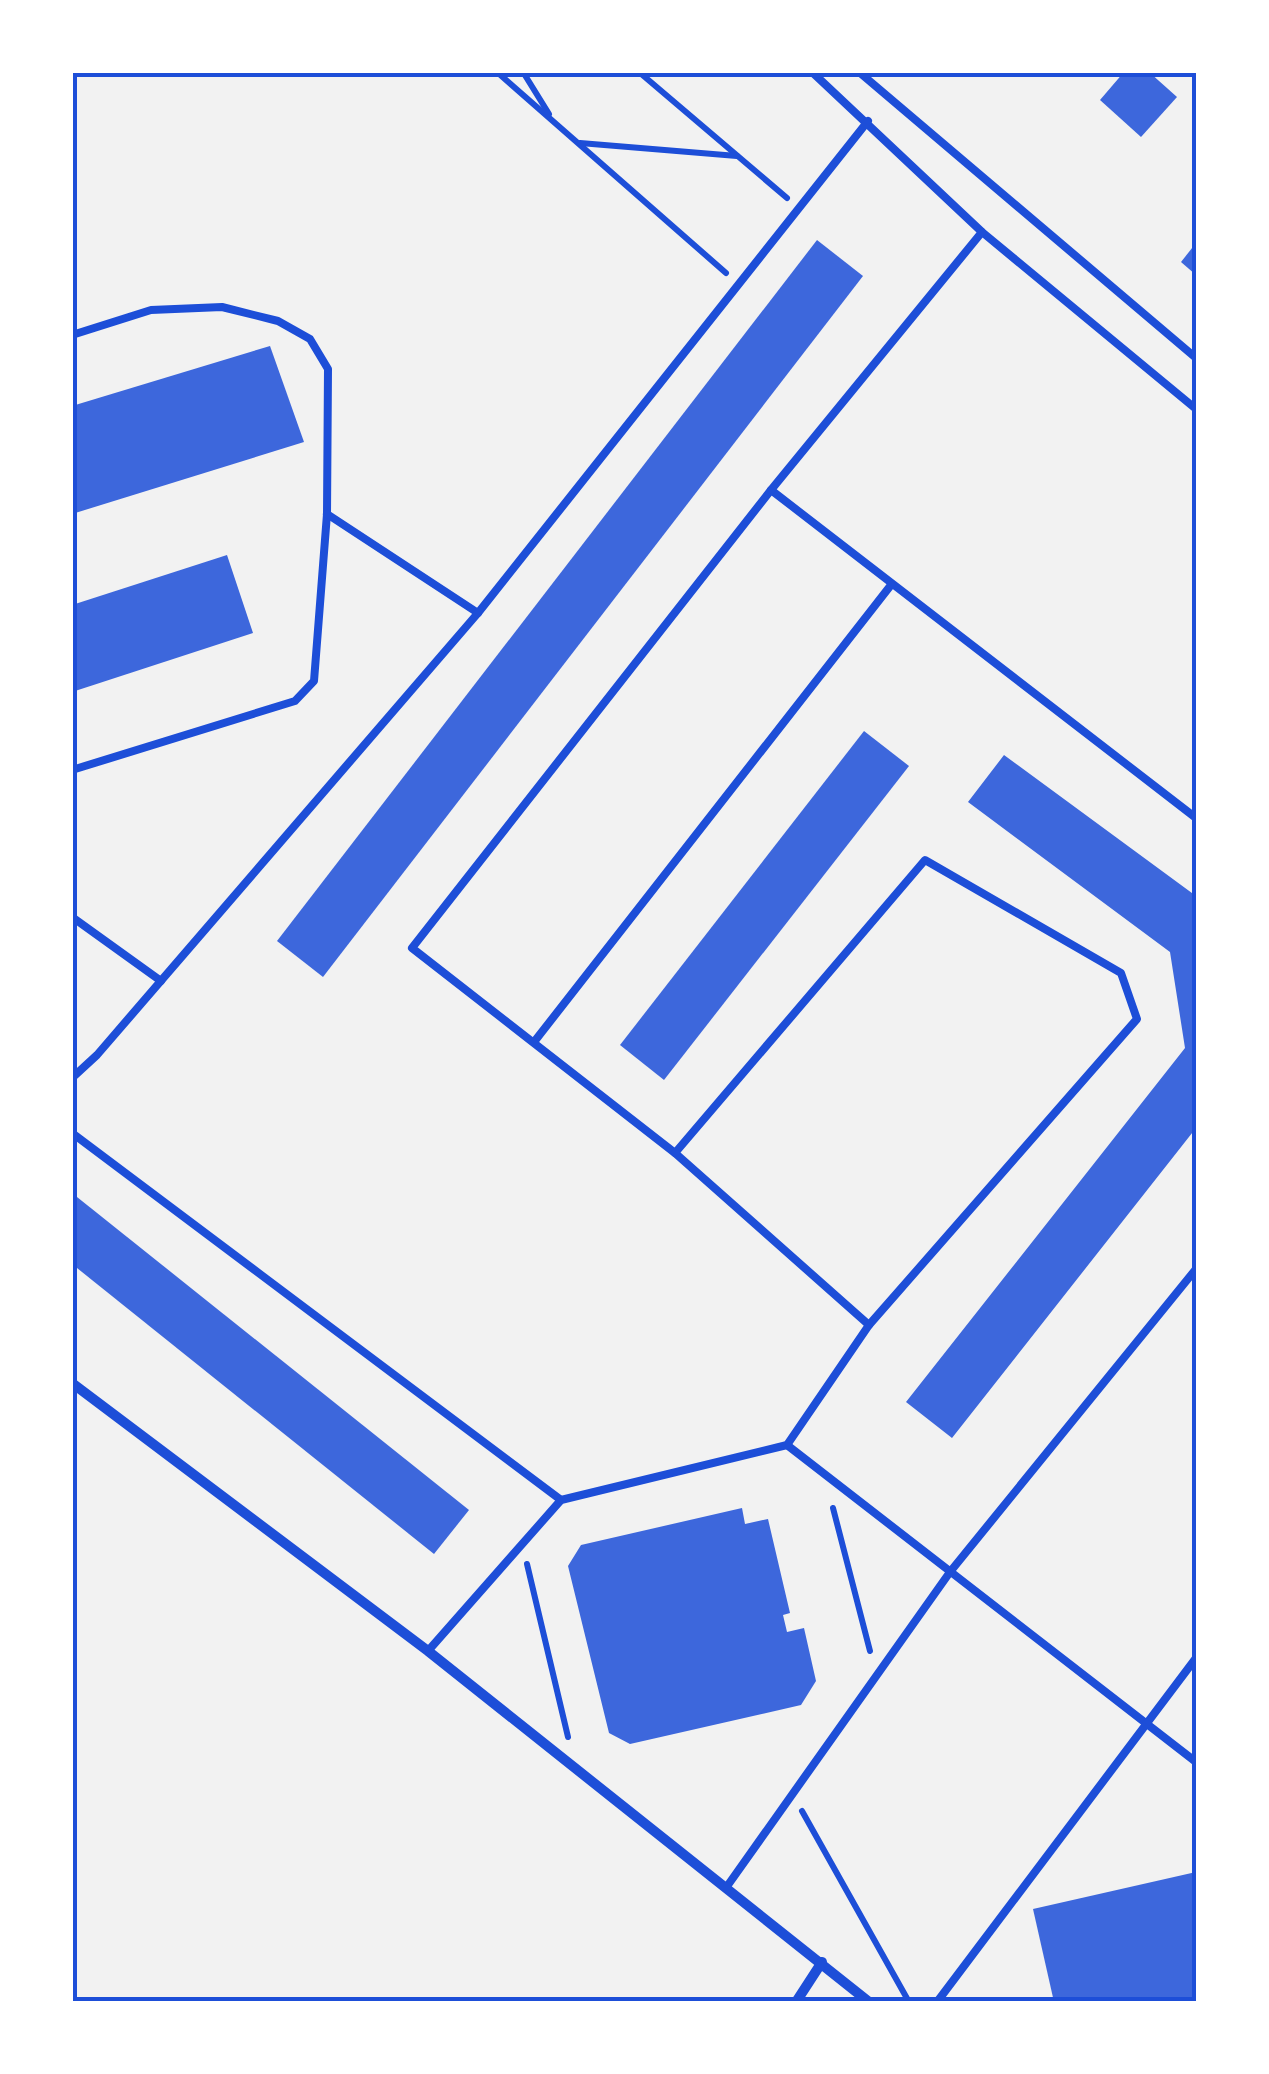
<svg xmlns="http://www.w3.org/2000/svg" width="1269" height="2074" font-family="'Golos Text',sans-serif">
	<style>
		.building { fill: #3d67dc }
		.lines { fill: none; stroke-linecap: round; stroke-linejoin: round }
		.path { stroke: #1d4ed8; stroke-width: 6 }
		.service { stroke: #1d4ed8; stroke-width: 8 }
		.minor { stroke: #1d4ed8; stroke-width: 10 }
		.neatline { fill: none; stroke: #1d4ed8; stroke-width: 4 }
	</style>
	<rect width="100%" height="100%" fill="#f2f2f2"/>
	<g class="building">
		<polygon points="1124,72 1149,72 1177,97 1141,137 1100,100"/>
		<polygon points="817,240 863,276 323,977 277,941"/>
		<polygon points="1196,243 1196,275 1181,262"/>
		<polygon points="270,346 304,442 72,514 72,406"/>
		<polygon points="227,555 253,633 72,692 72,605"/>
		<polygon points="864,731 909,766 664,1080 620,1045"/>
		<polygon points="1004,755 1196,896 1196,1128 952,1438 906,1402 1185,1048 1170,952 968,802"/>
		<polygon points="72,1193 469,1510 434,1554 72,1264"/>
		<polygon points="742,1508 745,1524 768,1519 790,1613 783,1615 787,1632 804,1628 816,1681 801,1705 630,1744 609,1733 568,1566 581,1545"/>
		<polygon points="1196,1872 1196,2002 1054,2002 1033,1909"/>
	</g>
	<g class="lines">
		<g class="path">
			<polyline points="497,72 726,273"/>
			<polyline points="523,72 549,114"/>
			<polyline points="639,72 787,198"/>
			<polyline points="580,143 737,156"/>
			<polyline points="833,1508 870,1651"/>
			<polyline points="527,1564 568,1737"/>
			<polyline points="802,1811 909,2002"/>
		</g>
		<g class="service">
			<polyline points="812,72 982,232 1196,409"/>
			<polyline points="859,72 1196,358"/>
			<polyline points="72,335 151,310 222,307 278,321 310,339 328,369 327,514 314,681 295,701 72,770"/>
			<polyline points="771,490 1196,818"/>
			<polyline points="327,514 478,613"/>
			<polyline points="72,917 161,981"/>
			<polyline points="534,1042 891,585"/>
			<polyline points="72,1078 97,1055 478,613 868,121"/>
			<polyline points="72,1133 561,1500"/>
			<polyline points="869,1325 675,1153 412,948 771,490 982,232"/>
			<polyline points="787,1445 1196,1762"/>
			<polyline points="428,1651 561,1500 787,1445 869,1325 1137,1019 1121,973 925,860 675,1153"/>
			<polyline points="728,1885 950,1572 1196,1269"/>
			<polyline points="937,2002 1196,1658"/>
		</g>
		<g class="minor">
			<polyline points="72,1383 428,1651 869,2002"/>
			<polyline points="796,2002 822,1962"/>
		</g>
	</g>
	<rect width="1269" height="2074" fill="none" stroke="#ffffff" stroke-width="150"/>
	<rect x="75" y="75" width="1119" height="1924" class="neatline"/>
</svg>
